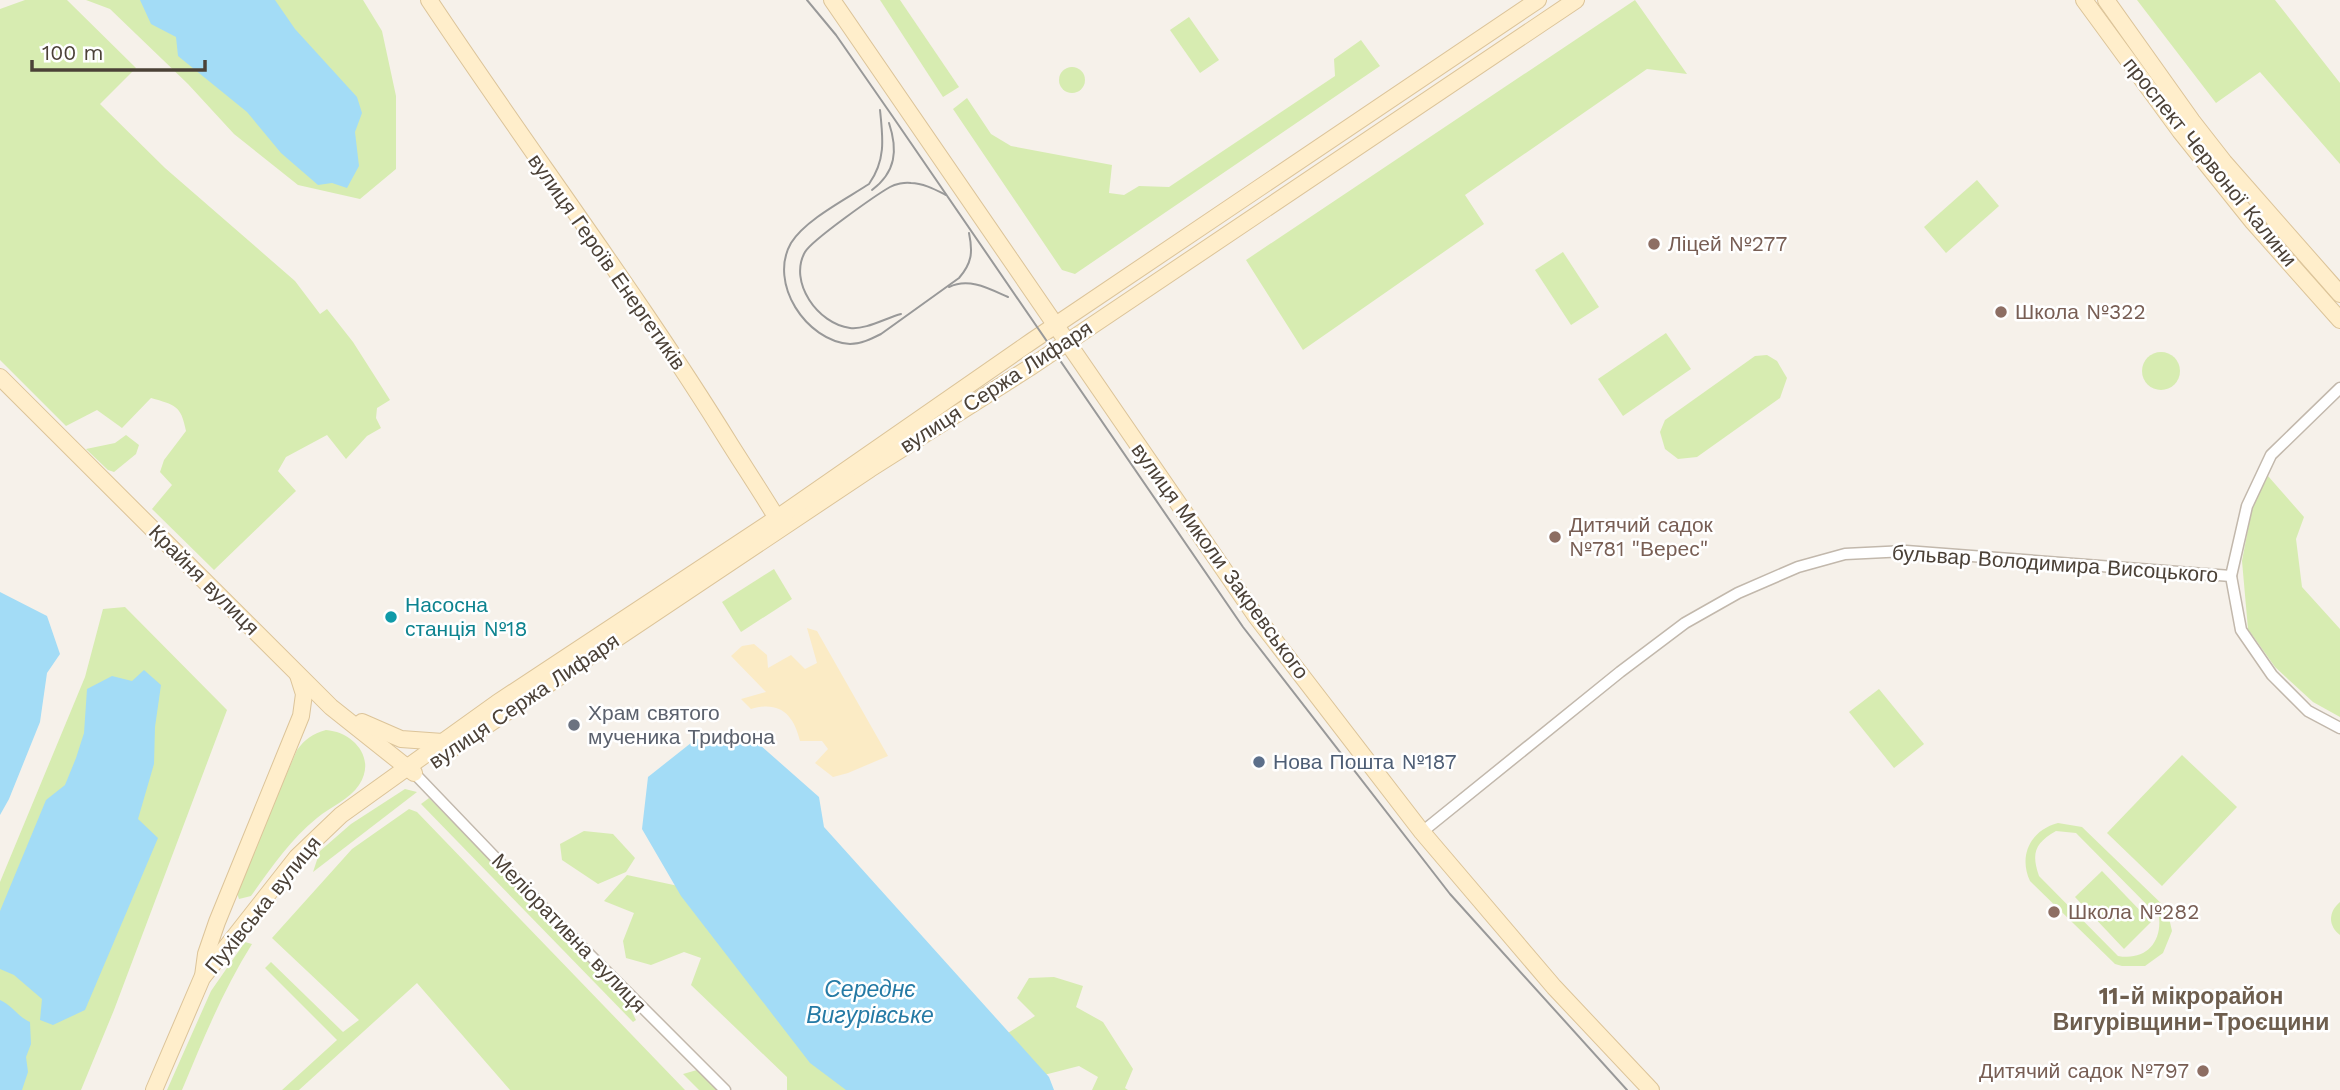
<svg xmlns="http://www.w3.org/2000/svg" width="2340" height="1090" font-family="'Work Sans',sans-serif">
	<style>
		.green { fill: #d7ecb1; fill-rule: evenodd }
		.sand { fill: #fbebc5 }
		.water { fill: #a3dcf6 }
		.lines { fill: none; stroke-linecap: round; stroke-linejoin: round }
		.street-casing { stroke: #c2b8ac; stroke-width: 13 }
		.secondary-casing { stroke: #dcc499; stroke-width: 18 }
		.street { stroke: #fff; stroke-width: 10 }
		.secondary { stroke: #ffeecb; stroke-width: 16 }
		.tram { stroke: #999; stroke-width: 2 }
		.education-dot { fill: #8d6e63; stroke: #fff; stroke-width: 2.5 }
		.culture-dot { fill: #0f9aa8; stroke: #fff; stroke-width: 2.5 }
		.worship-dot { fill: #6b7280; stroke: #fff; stroke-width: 2.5 }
		.service-dot { fill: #5c6f8a; stroke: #fff; stroke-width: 2.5 }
		.labels { text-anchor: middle; stroke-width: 5; stroke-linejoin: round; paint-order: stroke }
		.street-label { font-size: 21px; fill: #4b4137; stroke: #fff }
		.education-label { font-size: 21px; fill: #785e54; stroke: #fff; text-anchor: start }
		.culture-label { font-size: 21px; fill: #0d838f; stroke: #fff; text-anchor: start }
		.worship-label { font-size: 21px; fill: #5b616d; stroke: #fff; text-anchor: start }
		.service-label { font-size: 21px; fill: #4e5e75; stroke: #fff; text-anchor: start }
		.water-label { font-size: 23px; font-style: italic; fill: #257aa5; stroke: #fff }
		.neighbourhood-label { font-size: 23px; font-weight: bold; fill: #6e5e4e; stroke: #fff }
	</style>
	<rect width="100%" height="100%" fill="#f6f1ea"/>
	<g class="green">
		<path d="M25,0H67L136,68L100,104L165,168L295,281L320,314L327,309L353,342L390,400L377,408L376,418L381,428L367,436L346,459L327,435L286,457L278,471L296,491L214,570L152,509L172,485L160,472L164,460L186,431C181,405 175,405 151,398L122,428L97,410L66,426L0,360V9Z"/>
		<polygon points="86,0 363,0 382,31 396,96 396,169 360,199 298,185 234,134 188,84 110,9"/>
		<polygon points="880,0 900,0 959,87 943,97"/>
		<polygon points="1635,0 1687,74 1647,69 1465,195 1484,224 1303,350 1246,260"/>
		<polygon points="2137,0 2275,0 2340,83 2340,164 2260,72 2216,103"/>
		<polygon points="1189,17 1219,60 1200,73 1170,30"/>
		<polygon points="1361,40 1380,66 1075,274 1062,270 953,109 967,98 991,134 1011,146 1112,165 1109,193 1124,195 1139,186 1169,187 1335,76 1334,59"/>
		<circle cx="1072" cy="80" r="13"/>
		<polygon points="1977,180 1999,206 1946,253 1924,227"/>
		<polygon points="1563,252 1599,307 1571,325 1535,270"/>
		<polygon points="1666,333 1691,369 1623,416 1598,379"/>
		<circle cx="2161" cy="371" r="19"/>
		<polygon points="1767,355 1777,361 1787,378 1780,398 1697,457 1678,459 1665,449 1660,432 1665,420 1755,356"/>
		<polygon points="126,435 139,445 136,454 114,472 108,470 86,449 115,443"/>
		<polygon points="2268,476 2304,517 2296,539 2302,587 2340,629 2340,717 2313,702 2275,667 2248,629 2242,561 2252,508"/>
		<polygon points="774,569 792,599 741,632 722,602"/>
		<polygon points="125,607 227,710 114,1010 81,1090 0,1090 0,882 85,677 103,609"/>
		<polygon points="1879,689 1924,744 1894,768 1849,712"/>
		<path d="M326,730C353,732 377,758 359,785C350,799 330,807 317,818C290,840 271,868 251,896L239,899L236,890L297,750C305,739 312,734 326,730Z"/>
		<polygon points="2182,755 2237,807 2162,886 2107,833"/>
		<polygon points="405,789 417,792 313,872 320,851 351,824"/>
		<polygon points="429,798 624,996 636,1020 633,1022 421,804"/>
		<polygon points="409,809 417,812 685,1090 510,1090 417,983 299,1090 282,1090 337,1040 265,968 271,962 343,1032 359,1020 272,938 352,849"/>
		<path d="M2058,823L2082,827L2167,909L2172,931L2163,953L2145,966H2122L2115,964L2030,881C2018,855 2031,830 2058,823ZM2056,831L2076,833L2159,917C2162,943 2145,961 2118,956L2039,876C2031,853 2035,843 2056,831Z"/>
		<polygon points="584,831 613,834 635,858 626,872 598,884 562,860 560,844"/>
		<polygon points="2102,871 2151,922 2124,949 2075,897"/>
		<polygon points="627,875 683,887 873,1090 787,1090 787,1077 691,985 701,958 684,952 651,965 626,958 623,941 634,913 604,901"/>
		<path d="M2340,902V935C2328,926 2328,912 2340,902Z"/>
		<path d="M245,942L252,944C223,990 203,1040 182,1090H167L211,991Z"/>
		<polygon points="1054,977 1083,986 1076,1007 1103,1022 1133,1069 1125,1088 1128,1090 1092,1090 1098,1077 1079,1066 1040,1076 1003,1036 1035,1016 1017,998 1029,978"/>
		<polygon points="697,1070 718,1090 699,1090 683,1074"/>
	</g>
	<path class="sand" d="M807,628L817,631L888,756L848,773L833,777L815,763L828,749L822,741H800C794,715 780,700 751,709L741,699L766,692L731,656L742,646L754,644L767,655L768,668L791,655L805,669L817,663Z"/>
	<g class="water">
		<polygon points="140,0 275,0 295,29 357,97 362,113 355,132 359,166 347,188 332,183 318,185 281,153 247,112 178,56 176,37 151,24"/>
		<polygon points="0,592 47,616 60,654 47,673 40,722 9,799 0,815"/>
		<polygon points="144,670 161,685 155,727 154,764 138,819 158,838 85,1010 53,1025 40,1020 42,999 14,975 0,969 0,911 46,800 65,785 76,758 84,733 87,689 112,676 132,681"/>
		<polygon points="696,739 760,745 819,797 824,827 1049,1077 1054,1090 846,1090 810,1063 681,896 642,829 648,777"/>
		<path d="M0,1000C12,1005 18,1017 30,1022L31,1044L26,1057L28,1072L22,1090H0Z"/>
	</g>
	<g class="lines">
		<defs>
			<g id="street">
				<polyline points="2340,388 2271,455 2247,506 2231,576 2241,630 2272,675 2308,711 2340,728"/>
				<polyline points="415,774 556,921 725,1090"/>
				<polyline points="1422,832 1620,672 1685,623 1738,593 1798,567 1845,554 1906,551 2231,576"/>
			</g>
			<g id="secondary">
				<path d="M429,0C528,149 636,292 730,444C747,471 765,498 781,525"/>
				<polyline points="832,0 1255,615 1422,832 1554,987 1651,1090"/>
				<polyline points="2084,0 2180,131 2253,222 2340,320"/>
				<polyline points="2106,0 2192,121 2224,162 2340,294"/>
				<polyline points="0,377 331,707 414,773"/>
				<polyline points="362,722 401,739 443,742"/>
				<polyline points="447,752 870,469 1029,368 1576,0"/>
				<polyline points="203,976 206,954 217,922 301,716 304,694 298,675"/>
				<polyline points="154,1090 202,978 297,857 341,815 497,703 777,518 1032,341 1538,0"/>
			</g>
		</defs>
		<use href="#street" class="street-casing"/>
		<use href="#secondary" class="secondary-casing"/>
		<use href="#street" class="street"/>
		<use href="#secondary" class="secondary"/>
		<g class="tram">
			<polyline points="807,0 836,35 893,117 1243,627 1450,894 1627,1090"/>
			<path d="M880,110C883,138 886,160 869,184C846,199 805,220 791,243C768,283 806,341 850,344C861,344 871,339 881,334L959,278C972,263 973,252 969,233"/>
			<path d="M872,190C896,172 898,150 889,123"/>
			<path d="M949,287C969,277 990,289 1008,297"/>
			<path d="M901,314C886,318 865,330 850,328C818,324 788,282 805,252C812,240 876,195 890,187C895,184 905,182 911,183C923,183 936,190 946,195"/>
		</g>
	</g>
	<g class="education-dot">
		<circle cx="1654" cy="244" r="7"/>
		<circle cx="2001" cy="312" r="7"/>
		<circle cx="1555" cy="537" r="7"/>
		<circle cx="2054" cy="912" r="7"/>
		<circle cx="2203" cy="1071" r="7"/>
	</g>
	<circle class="culture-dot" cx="391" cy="617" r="7"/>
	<circle class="worship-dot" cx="574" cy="725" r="7"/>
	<circle class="service-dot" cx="1259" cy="762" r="7"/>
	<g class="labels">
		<g class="street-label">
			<text transform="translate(2210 162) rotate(51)" y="7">проспект Червоної Калини</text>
			<text transform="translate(607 262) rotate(55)" y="7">вулиця Героїв Енергетиків</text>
			<text transform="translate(996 387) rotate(-33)" y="7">вулиця Сержа Лифаря</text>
			<text transform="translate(1220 561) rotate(54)" y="7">вулиця Миколи Закревського</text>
			<text transform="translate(2055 564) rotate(4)" y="7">бульвар Володимира Висоцького</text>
			<text transform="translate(204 580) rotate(45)" y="7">Крайня вулиця</text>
			<text transform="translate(524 701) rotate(-34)" y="7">вулиця Сержа Лифаря</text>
			<text transform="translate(263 905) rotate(-51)" y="7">Пухівська вулиця</text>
			<text transform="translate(569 933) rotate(46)" y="7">Меліоративна вулиця</text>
		</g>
		<g class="education-label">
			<text x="1668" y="251">Ліцей №277</text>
			<text x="2015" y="319">Школа №322</text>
			<text x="1569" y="532">Дитячий садок<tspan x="1569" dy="24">№781 "Верес"</tspan></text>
			<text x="2068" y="919">Школа №282</text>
			<text x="2189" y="1078" text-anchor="end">Дитячий садок №797</text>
		</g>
		<g class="culture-label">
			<text x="405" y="612">Насосна<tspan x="405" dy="24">станція №18</tspan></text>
		</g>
		<g class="worship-label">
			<text x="588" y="720">Храм святого<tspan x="588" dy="24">мученика Трифона</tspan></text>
		</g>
		<g class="service-label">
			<text x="1273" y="769">Нова Пошта №187</text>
		</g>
		<g class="water-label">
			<text x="870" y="997">Середнє<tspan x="870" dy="26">Вигурівське</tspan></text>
		</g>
		<g class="neighbourhood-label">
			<text x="2191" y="1004">11-й мікрорайон<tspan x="2191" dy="26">Вигурівщини-Троєщини</tspan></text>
		</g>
	</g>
	<path d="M32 60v10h173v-10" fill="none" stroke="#4b4137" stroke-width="3.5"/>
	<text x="42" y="60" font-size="21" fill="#4b4137" stroke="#ffffff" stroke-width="5" paint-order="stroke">100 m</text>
</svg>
